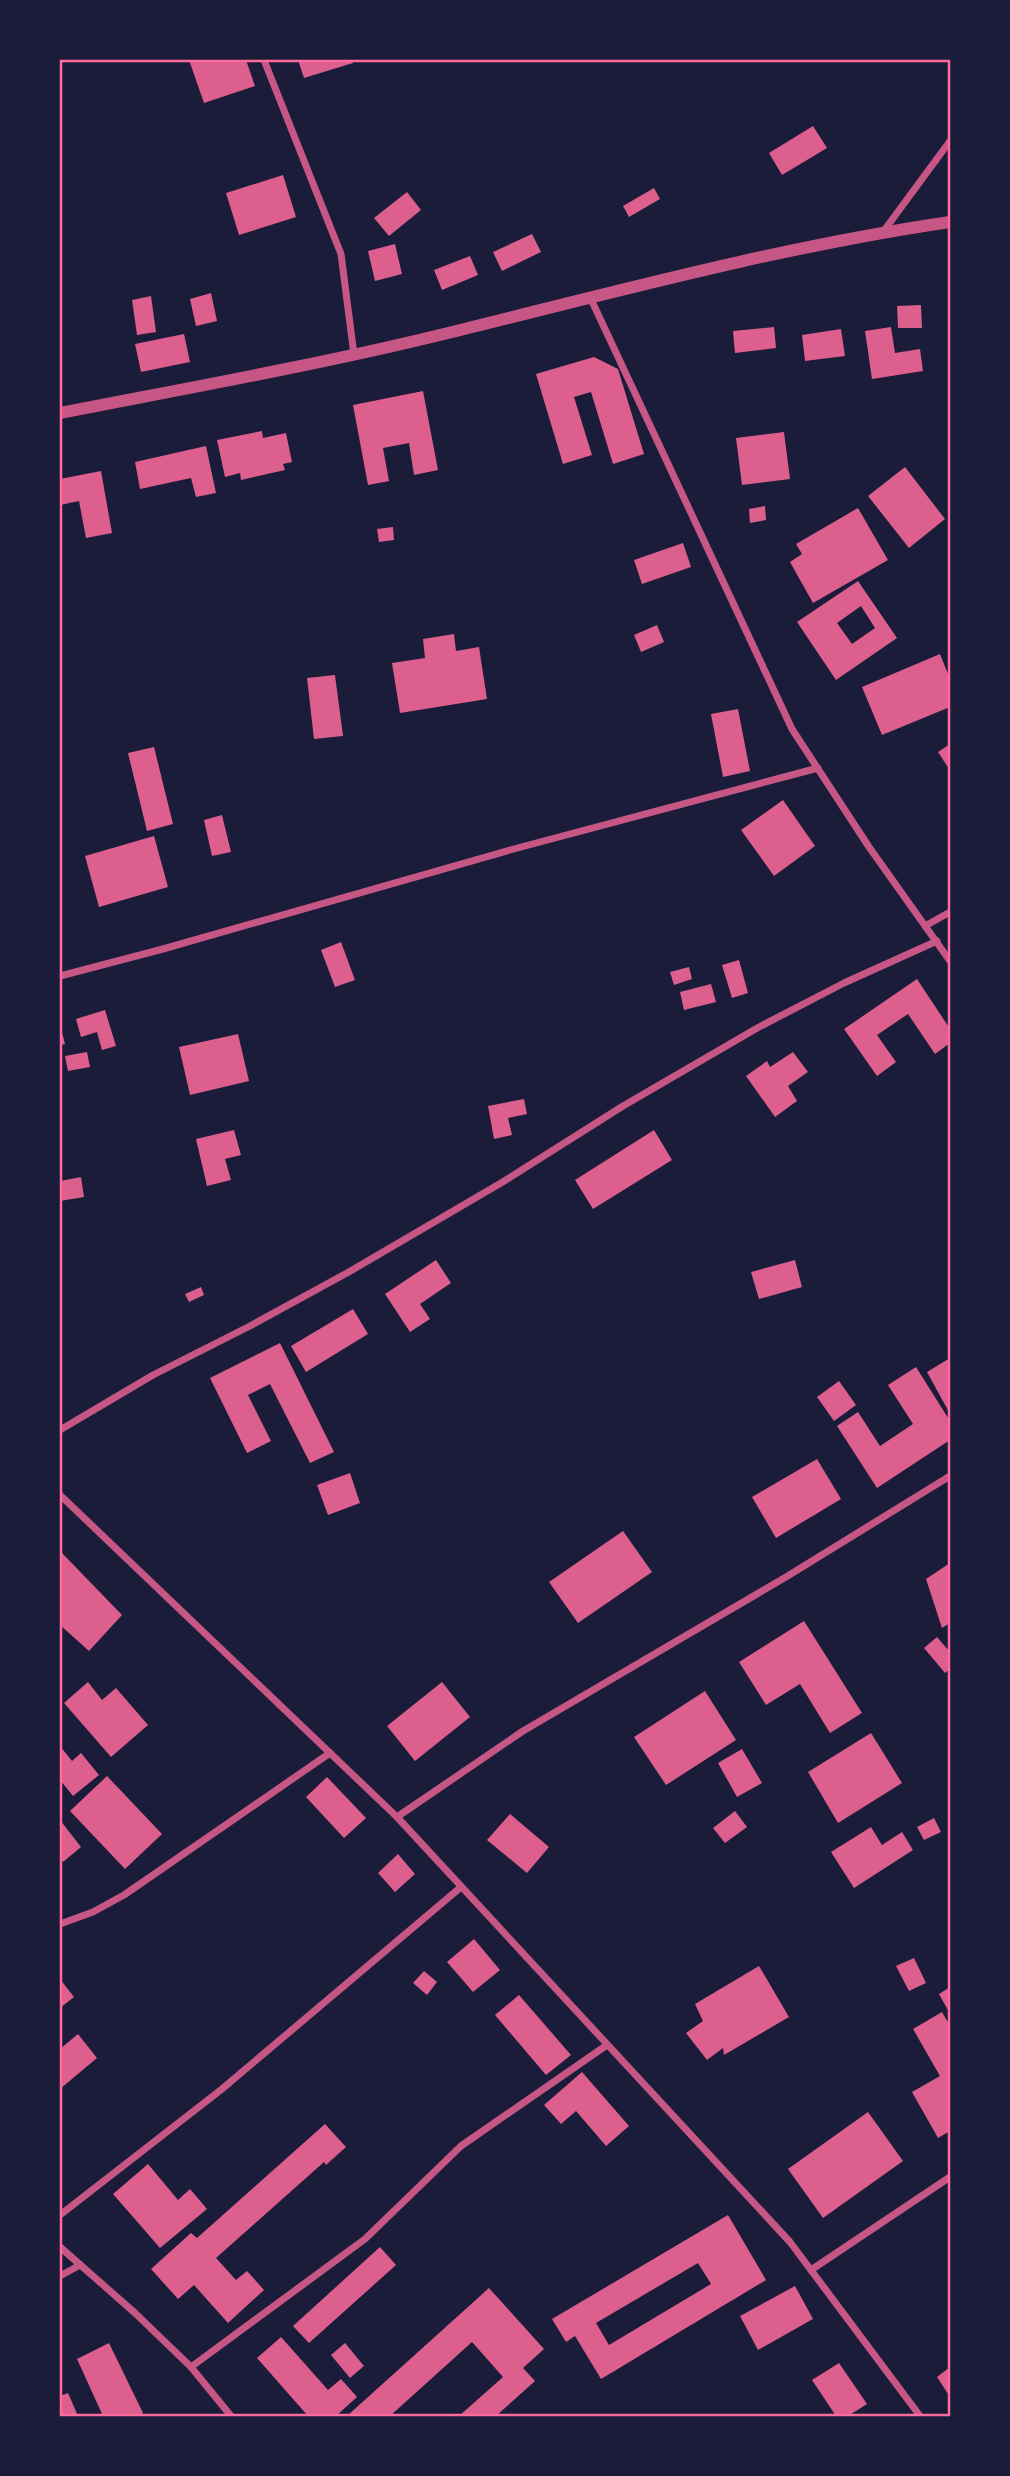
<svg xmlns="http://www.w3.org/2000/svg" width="1010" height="2476" font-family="'Playfair Display',serif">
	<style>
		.building { fill: #dd5f8e; fill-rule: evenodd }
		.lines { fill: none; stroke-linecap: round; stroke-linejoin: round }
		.minor { stroke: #c65784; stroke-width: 7 }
		.tertiary { stroke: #c65784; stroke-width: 12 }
		.neatline { fill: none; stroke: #ff6b9d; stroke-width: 2.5 }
	</style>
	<rect width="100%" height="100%" fill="#1b1b3a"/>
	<g class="building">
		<polygon points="189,60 246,60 255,86 204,103"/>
		<polygon points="298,60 353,60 353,63 304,78"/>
		<polygon points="813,126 827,148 782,175 769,153"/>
		<polygon points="283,175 296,217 239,235 226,193"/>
		<polygon points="654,188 660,199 629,217 623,206"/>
		<polygon points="407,192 421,210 389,236 374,218"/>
		<polygon points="532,234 541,252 502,271 493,252"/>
		<polygon points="395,244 402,274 375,281 368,251"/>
		<polygon points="470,256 478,275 442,290 434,270"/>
		<polygon points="211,293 217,321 196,326 190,299"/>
		<polygon points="151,296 156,332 137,335 132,300"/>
		<polygon points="921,305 922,328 898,328 897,306"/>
		<polygon points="774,327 776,348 735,353 733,331"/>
		<polygon points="891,327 895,353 920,349 923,371 872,379 865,331"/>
		<polygon points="841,329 845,356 805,361 802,335"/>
		<polygon points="184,334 190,362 141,372 135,344"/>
		<polygon points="594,357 618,369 644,454 613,464 591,392 574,397 592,455 563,464 536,374"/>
		<polygon points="423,391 438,470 414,475 409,443 383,448 389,481 368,485 353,405"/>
		<polygon points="262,431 263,438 286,433 292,462 283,464 285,470 241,480 240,473 225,477 217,440"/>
		<polygon points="784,432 790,479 742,485 736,438"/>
		<polygon points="206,446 216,493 196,497 191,478 140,489 135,462"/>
		<polygon points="905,467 945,519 909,548 868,496"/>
		<polygon points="101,471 112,533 86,538 79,501 60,505 60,479"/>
		<polygon points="765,506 766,520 750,523 749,509"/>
		<polygon points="858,508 888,560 813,603 790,562 802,554 796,544"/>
		<polygon points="393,527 394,540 379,542 377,529"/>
		<polygon points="683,543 691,567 642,584 634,560"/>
		<path d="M858,581L897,638L836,680L797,622ZM861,606L875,628L852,644L837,623Z"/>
		<polygon points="657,625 664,642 641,652 634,635"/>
		<polygon points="454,634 456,651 479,647 487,699 400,713 392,663 425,658 423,639"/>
		<polygon points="940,654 950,679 950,707 882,735 862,687"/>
		<polygon points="335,675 343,736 314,739 307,678"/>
		<polygon points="738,709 750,771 723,777 711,714"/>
		<polygon points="950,744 950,768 949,769 938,752"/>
		<polygon points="154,747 173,824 147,831 128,753"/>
		<polygon points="783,800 815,846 774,876 741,830"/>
		<polygon points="222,815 231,852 212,856 204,820"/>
		<polygon points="154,836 168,887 99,907 85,856"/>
		<polygon points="341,942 355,980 335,987 321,950"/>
		<polygon points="739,960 748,993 732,998 722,965"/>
		<polygon points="689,967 692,979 674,985 670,972"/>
		<polygon points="917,979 950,1029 950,1043 935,1054 908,1014 877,1035 896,1062 877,1076 844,1029"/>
		<polygon points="711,984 716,1002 684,1010 680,992"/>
		<polygon points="105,1010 116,1046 102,1050 97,1032 81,1037 76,1019"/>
		<polygon points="60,1025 65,1044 60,1045"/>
		<polygon points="238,1034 249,1081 190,1095 179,1047"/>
		<polygon points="87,1052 90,1067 68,1071 65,1056"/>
		<polygon points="793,1052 808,1072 788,1086 797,1101 775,1117 746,1076 767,1061 770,1067"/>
		<polygon points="524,1099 527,1114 508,1118 512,1135 494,1139 488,1106"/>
		<polygon points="234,1130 241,1155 225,1159 231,1180 207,1186 196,1139"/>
		<polygon points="654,1130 672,1160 593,1209 575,1180"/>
		<polygon points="81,1177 84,1197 60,1201 60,1181"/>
		<polygon points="436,1260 451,1283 420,1304 430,1319 410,1332 385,1294"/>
		<polygon points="795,1260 802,1287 759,1299 751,1272"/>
		<polygon points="201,1287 204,1295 189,1302 185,1294"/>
		<polygon points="353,1309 368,1334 306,1372 291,1346"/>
		<polygon points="280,1343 334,1452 310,1463 270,1384 248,1395 271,1441 247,1453 210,1378"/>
		<polygon points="950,1358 950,1414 927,1372"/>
		<polygon points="916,1367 950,1421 950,1440 877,1488 837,1426 858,1412 880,1446 913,1424 888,1385"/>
		<polygon points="839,1381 856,1405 834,1421 817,1397"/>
		<polygon points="817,1459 841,1499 776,1538 752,1497"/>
		<polygon points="350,1473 360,1503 328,1515 317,1485"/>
		<polygon points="623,1531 652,1572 578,1623 549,1582"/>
		<polygon points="60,1551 122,1615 89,1651 60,1625"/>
		<polygon points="950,1563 950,1623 942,1628 926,1579"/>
		<polygon points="804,1621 862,1713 830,1733 800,1684 766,1705 739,1662"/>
		<polygon points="937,1637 950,1652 950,1669 945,1673 924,1648"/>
		<polygon points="88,1682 102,1700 116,1688 148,1725 111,1757 64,1703"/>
		<polygon points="442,1682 470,1717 415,1761 387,1726"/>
		<polygon points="705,1691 736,1740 666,1785 634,1737"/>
		<polygon points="871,1733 902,1783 838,1823 808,1772"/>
		<polygon points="60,1746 72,1761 81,1753 99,1775 73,1796 60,1780"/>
		<polygon points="742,1749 762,1783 737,1797 718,1763"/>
		<polygon points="107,1776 162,1834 125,1869 70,1811"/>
		<polygon points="327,1777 366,1818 344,1838 306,1797"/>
		<polygon points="735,1811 747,1827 725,1843 713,1828"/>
		<polygon points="510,1814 549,1847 527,1873 487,1840"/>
		<polygon points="934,1818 941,1832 924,1840 917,1827"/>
		<polygon points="60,1820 81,1847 63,1862 60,1858"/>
		<polygon points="871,1827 882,1845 902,1832 913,1850 854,1888 831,1852"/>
		<polygon points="398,1854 415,1874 395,1892 378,1873"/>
		<polygon points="474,1939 500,1970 473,1992 447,1962"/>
		<polygon points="914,1958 926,1983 909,1991 896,1966"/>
		<polygon points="759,1966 789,2017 724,2055 723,2048 707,2060 686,2033 703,2021 695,2004"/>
		<polygon points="424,1971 437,1982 427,1995 413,1983"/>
		<polygon points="60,1979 74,1997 60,2008"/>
		<polygon points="950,1987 950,2014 939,1994"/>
		<polygon points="519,1995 571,2055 546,2075 495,2015"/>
		<polygon points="942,2012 950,2026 950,2131 938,2138 912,2092 940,2076 913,2029"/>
		<polygon points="78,2034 97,2058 60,2089 60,2049"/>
		<polygon points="582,2072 629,2126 606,2146 576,2111 561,2124 544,2105"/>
		<polygon points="868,2112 903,2161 823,2218 788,2169"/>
		<polygon points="325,2124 346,2147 326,2165 324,2162 216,2258 236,2280 247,2271 264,2290 228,2323 194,2285 178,2299 151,2269 191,2233 197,2238"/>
		<polygon points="148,2164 178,2200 190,2189 207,2209 160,2248 113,2194"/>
		<path d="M728,2215L766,2280L601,2379L575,2336L566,2342L552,2319ZM698,2263L711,2284L609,2345L596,2323Z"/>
		<polygon points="380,2247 396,2265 309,2343 293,2326"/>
		<polygon points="795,2286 813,2319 758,2350 740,2316"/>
		<polygon points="489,2288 544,2349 523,2368 535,2381 496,2416 459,2416 503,2377 472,2342 390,2416 347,2416"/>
		<polygon points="281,2337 328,2390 341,2379 357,2397 336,2416 308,2416 257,2358"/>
		<polygon points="109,2343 143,2413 137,2416 103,2416 77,2359"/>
		<polygon points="345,2343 364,2366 350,2378 331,2355"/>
		<polygon points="839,2363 867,2404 848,2416 836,2416 812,2380"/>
		<polygon points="950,2367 950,2397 937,2377"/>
		<polygon points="68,2393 78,2416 60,2416 60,2396"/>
	</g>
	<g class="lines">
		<g class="minor">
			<polyline points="264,60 341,254 354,355"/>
			<polyline points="883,232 950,141"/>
			<polyline points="590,297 792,729 869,847 950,961"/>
			<polyline points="925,926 950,912"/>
			<polyline points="60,976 163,949 510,850 818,768"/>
			<polyline points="60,1430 153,1375 250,1326 347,1273 501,1183 623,1106 759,1027 844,983 937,941"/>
			<polyline points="60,1495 397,1817 790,2242 920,2416"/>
			<polyline points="397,1817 523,1731 786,1577 950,1476"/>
			<polyline points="60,1924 93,1912 124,1895 330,1753"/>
			<polyline points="60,2215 222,2089 461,1887"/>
			<polyline points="60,2247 135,2313 191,2367 231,2416"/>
			<polyline points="811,2270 950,2177"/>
			<polyline points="60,2276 80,2265"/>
			<polyline points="191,2367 365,2239 461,2146 607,2045"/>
		</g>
		<path class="tertiary" d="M60,413C188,388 317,365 444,334C611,293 779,247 950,222"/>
	</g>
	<rect width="1010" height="2476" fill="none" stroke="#1b1b3a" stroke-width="122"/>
	<rect x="61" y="61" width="888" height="2354" class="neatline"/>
</svg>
